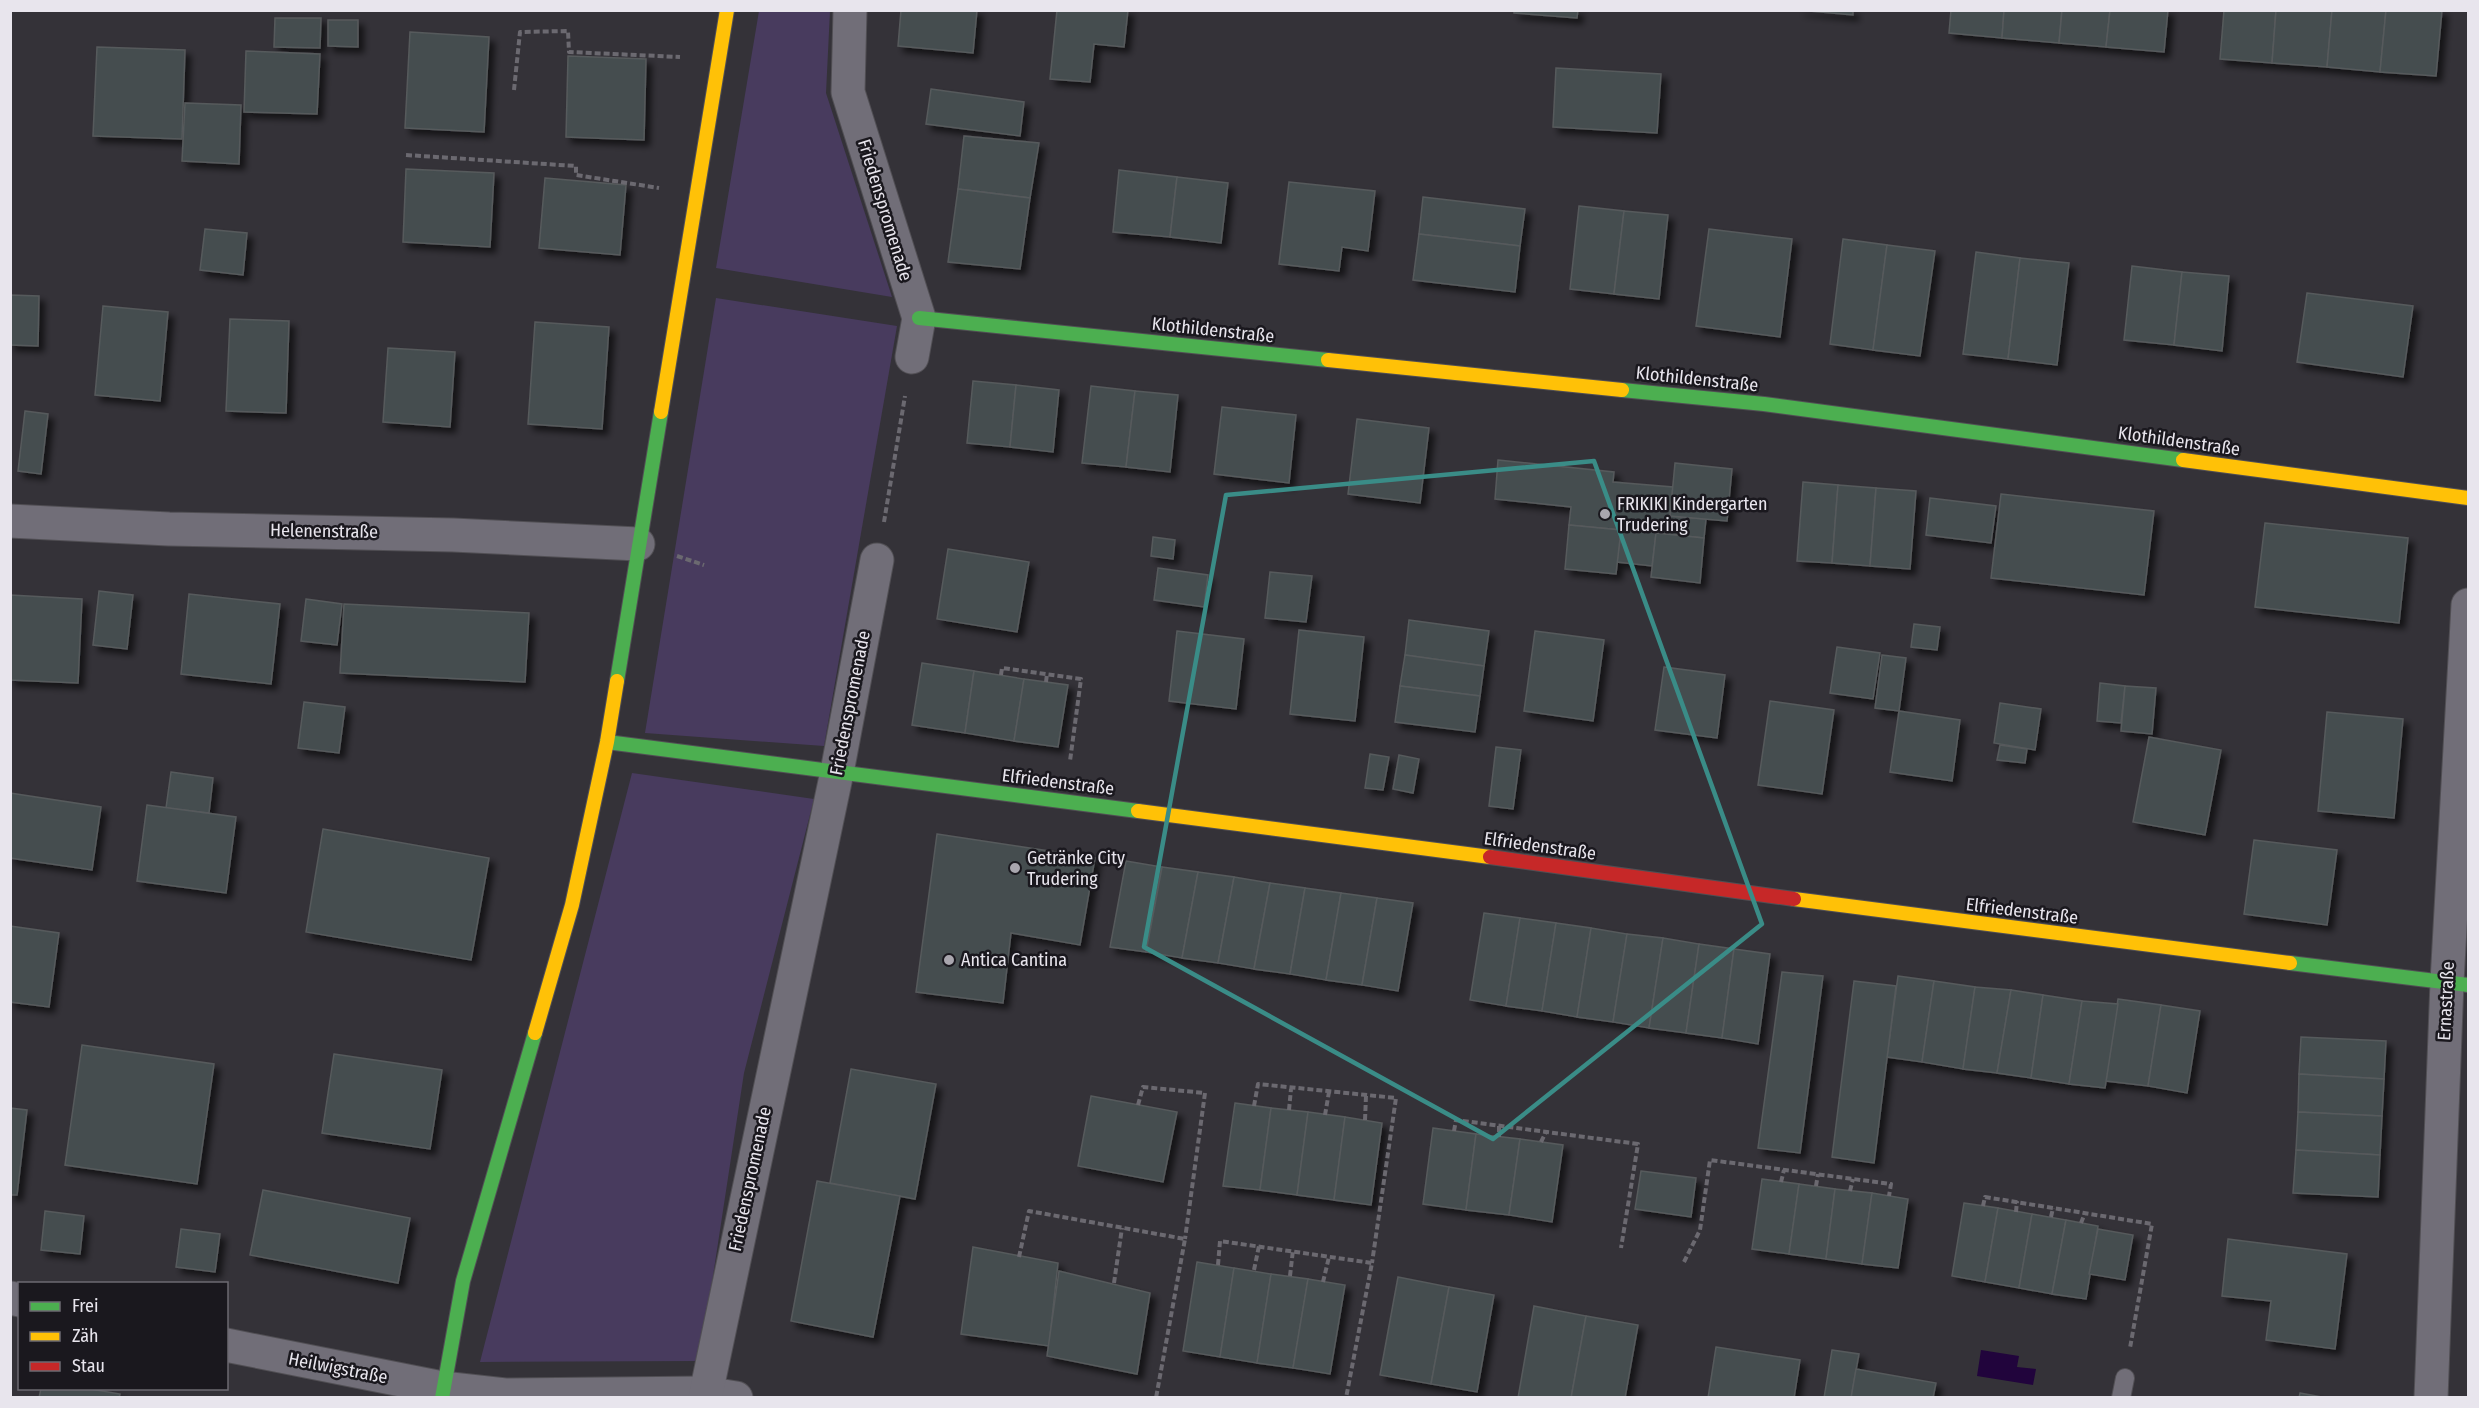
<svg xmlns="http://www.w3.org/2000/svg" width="2479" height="1408" font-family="'Fira Sans Condensed',sans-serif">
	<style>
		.green { fill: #483b5e }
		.water { fill: #21043c }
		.building { fill: #444e50; stroke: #575a5c; stroke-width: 1.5; filter: url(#shadow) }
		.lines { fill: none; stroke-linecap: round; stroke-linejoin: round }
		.lane-casing { stroke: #514f54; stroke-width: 20 }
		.street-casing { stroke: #514f54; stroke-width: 35 }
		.fast-casing { stroke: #514f54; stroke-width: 16 }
		.slow-casing { stroke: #514f54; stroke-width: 16 }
		.jam-casing { stroke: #514f54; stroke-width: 16 }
		.path { stroke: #6b6970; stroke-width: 4; stroke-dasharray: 6 3; stroke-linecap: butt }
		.lane { stroke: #716e78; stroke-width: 18 }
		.street { stroke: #716e78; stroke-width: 33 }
		.fast { stroke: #4caf50; stroke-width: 14 }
		.slow { stroke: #ffc107; stroke-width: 14 }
		.jam { stroke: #c62828; stroke-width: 14 }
		.marked { fill: none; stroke: #3a8c87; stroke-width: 4.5; stroke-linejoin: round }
		.poi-dot { fill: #a9a6ae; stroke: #1a181e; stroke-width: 2 }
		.labels { text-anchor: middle; stroke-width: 5; stroke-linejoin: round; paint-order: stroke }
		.street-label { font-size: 18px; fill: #e8e5ed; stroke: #1a181e }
		.poi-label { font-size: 18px; fill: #e8e5ed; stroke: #1a181e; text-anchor: start }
	</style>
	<defs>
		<filter id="shadow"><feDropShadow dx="5.5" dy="5.5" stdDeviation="3" flood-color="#0009"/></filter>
	</defs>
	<rect width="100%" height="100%" fill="#343238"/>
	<g class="green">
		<polygon points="759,11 830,11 826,93 892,297 716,268"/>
		<polygon points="716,298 897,326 824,746 645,733"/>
		<polygon points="632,773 814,799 744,1073 700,1361 480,1362"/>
	</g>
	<polygon class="water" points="1981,1350 2019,1356 2017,1367 2036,1369 2033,1385 1977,1376"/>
	<g class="building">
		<polygon points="901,10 977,10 973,53 898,46"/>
		<polygon points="1057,10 1128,10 1124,47 1094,44 1090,82 1050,79"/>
		<polygon points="1514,10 1578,10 1577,18 1514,13"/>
		<polygon points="1798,10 1853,10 1853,15"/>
		<polygon points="1951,10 2004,10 2002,38 1949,33"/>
		<polygon points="2004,10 2062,10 2059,43 2002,38"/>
		<polygon points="2062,10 2110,10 2106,47 2059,43"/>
		<polygon points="2110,10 2168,10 2164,52 2106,47"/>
		<polygon points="2224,10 2276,10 2272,63 2220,59"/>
		<polygon points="2276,10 2332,10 2327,67 2272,63"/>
		<polygon points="2332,10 2386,10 2380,72 2327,67"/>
		<polygon points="2386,10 2442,10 2436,76 2380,72"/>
		<polygon points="275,18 321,18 320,48 274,47"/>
		<polygon points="328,20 358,20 358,47 328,46"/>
		<polygon points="410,32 489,37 484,132 405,128"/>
		<polygon points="97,47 185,50 182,139 93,136"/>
		<polygon points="246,51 320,54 317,114 244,112"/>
		<polygon points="568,56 646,59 644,140 566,137"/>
		<polygon points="1556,68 1661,74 1657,133 1553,127"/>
		<polygon points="931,89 1024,102 1020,136 926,124"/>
		<polygon points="185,103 241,105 239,164 182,161"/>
		<polygon points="964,136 1039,143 1030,198 958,189"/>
		<polygon points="406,169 494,173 490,247 403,242"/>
		<polygon points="1119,170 1177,177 1170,237 1113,232"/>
		<polygon points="1177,177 1228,183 1221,243 1170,237"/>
		<polygon points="545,178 626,185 620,255 539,248"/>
		<polygon points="1289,182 1375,191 1368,251 1342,247 1339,271 1279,264"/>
		<polygon points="958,189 1030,198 1020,269 948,262"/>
		<polygon points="1423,197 1525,209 1520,246 1419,234"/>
		<polygon points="1579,206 1624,211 1614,294 1570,289"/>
		<polygon points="1624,211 1668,215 1659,299 1614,294"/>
		<polygon points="205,229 247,233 243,275 200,270"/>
		<polygon points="1709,229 1792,239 1780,337 1696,326"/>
		<polygon points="1419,234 1520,246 1515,292 1413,280"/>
		<polygon points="1843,239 1887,245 1873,350 1830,344"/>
		<polygon points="1887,245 1935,251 1920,356 1873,350"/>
		<polygon points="1976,252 2020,258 2008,359 1963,354"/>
		<polygon points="2020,258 2069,263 2057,365 2008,359"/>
		<polygon points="2132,266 2182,272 2174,345 2124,340"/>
		<polygon points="2182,272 2229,276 2222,351 2174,345"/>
		<polygon points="2307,293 2413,306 2403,377 2297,362"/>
		<polygon points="10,295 39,296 38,346 10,345"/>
		<polygon points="103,306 168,312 160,401 95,395"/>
		<polygon points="230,319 289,321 286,413 226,411"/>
		<polygon points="535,322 609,327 602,429 528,424"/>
		<polygon points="388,348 455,352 450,427 383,422"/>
		<polygon points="973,381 1016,385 1010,447 967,443"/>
		<polygon points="1016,385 1059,390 1053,452 1010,447"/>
		<polygon points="1091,386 1135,391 1126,467 1082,463"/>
		<polygon points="1135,391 1178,395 1170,472 1126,467"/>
		<polygon points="1222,407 1296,415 1289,483 1214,474"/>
		<polygon points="25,411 48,414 41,474 18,471"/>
		<polygon points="1357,419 1429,428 1420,503 1348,494"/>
		<polygon points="1498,460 1614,472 1613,482 1673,487 1670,516 1706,519 1704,538 1656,533 1652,566 1617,562 1621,530 1569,525 1571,507 1495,499"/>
		<polygon points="1675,463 1732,469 1727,521 1670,516"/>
		<polygon points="1803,482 1838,485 1832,563 1797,561"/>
		<polygon points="1838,485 1876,488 1870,566 1832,563"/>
		<polygon points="1876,488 1916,491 1910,569 1870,566"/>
		<polygon points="2001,494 2154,511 2144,595 1991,578"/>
		<polygon points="1930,498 1996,506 1991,543 1926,535"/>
		<polygon points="2265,523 2408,538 2399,623 2255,607"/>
		<polygon points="1569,525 1621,530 1616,574 1565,569"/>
		<polygon points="1656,533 1704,538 1700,583 1651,577"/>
		<polygon points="1153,537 1175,540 1173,559 1151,556"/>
		<polygon points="948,549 1029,562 1017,632 937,619"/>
		<polygon points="1158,568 1208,575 1204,607 1154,600"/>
		<polygon points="1270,572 1312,576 1306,622 1265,618"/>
		<polygon points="99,591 133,595 127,649 93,645"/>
		<polygon points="189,594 280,604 271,684 181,674"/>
		<polygon points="10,595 82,599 78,683 10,680"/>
		<polygon points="306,599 342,604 337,645 301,641"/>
		<polygon points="344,604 529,613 525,682 340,673"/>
		<polygon points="1409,620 1489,631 1484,666 1405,655"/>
		<polygon points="1914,624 1940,627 1937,650 1911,647"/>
		<polygon points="1299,630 1364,637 1355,721 1290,714"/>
		<polygon points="1177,631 1244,639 1236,709 1169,701"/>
		<polygon points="1535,631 1604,640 1593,721 1524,711"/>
		<polygon points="1837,647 1880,653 1873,699 1830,693"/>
		<polygon points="1405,655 1484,666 1480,696 1400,686"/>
		<polygon points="1882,655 1906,658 1899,711 1875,708"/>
		<polygon points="922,663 974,671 965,733 912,725"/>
		<polygon points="1664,667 1725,675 1717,738 1655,730"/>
		<polygon points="974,671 1024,679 1014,741 965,733"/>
		<polygon points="1024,679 1068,685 1058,747 1014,741"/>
		<polygon points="2100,683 2125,686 2121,723 2097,721"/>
		<polygon points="1400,686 1480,696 1475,732 1395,722"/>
		<polygon points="2125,686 2156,688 2152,734 2121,731"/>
		<polygon points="1770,701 1834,710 1822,794 1758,785"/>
		<polygon points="304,702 345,707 339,753 298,748"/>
		<polygon points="2000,703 2041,709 2035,750 1994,743"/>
		<polygon points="1899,711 1960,720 1952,781 1890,772"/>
		<polygon points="2327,712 2403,719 2394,818 2318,811"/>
		<polygon points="2149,737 2221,750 2205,835 2133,822"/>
		<polygon points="2000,745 2027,749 2025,763 1997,760"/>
		<polygon points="1496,747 1521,750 1513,809 1489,806"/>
		<polygon points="1370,754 1389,757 1383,790 1365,788"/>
		<polygon points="1399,755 1419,759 1413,793 1393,789"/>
		<polygon points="171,772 213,778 209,813 166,808"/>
		<polygon points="10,793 101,807 92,870 10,858"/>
		<polygon points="147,805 236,817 226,893 137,881"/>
		<polygon points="323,829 489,858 471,960 306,932"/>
		<polygon points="937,834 1095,858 1080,945 1011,933 1003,1003 916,992"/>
		<polygon points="2254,840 2337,850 2327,925 2244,914"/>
		<polygon points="1126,861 1162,867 1146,952 1110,947"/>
		<polygon points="1162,867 1198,872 1182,958 1146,952"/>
		<polygon points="1198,872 1234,877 1218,963 1182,958"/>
		<polygon points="1234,877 1270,883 1254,969 1218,963"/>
		<polygon points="1270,883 1305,888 1290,974 1254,969"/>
		<polygon points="1305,888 1341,893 1326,980 1290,974"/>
		<polygon points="1341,893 1377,898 1362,985 1326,980"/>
		<polygon points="1377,898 1413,903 1398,991 1362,985"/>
		<polygon points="1484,913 1520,918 1506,1006 1470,1000"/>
		<polygon points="1520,918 1556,923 1542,1011 1506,1006"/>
		<polygon points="1556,923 1591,928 1577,1017 1542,1011"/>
		<polygon points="10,926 59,933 49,1007 10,1002"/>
		<polygon points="1591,928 1627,934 1613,1022 1577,1017"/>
		<polygon points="1627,934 1663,938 1649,1028 1613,1022"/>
		<polygon points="1663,938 1699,944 1686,1033 1649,1028"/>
		<polygon points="1699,944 1734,949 1722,1038 1686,1033"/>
		<polygon points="1734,949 1770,954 1758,1044 1722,1038"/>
		<polygon points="1782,972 1823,976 1800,1153 1758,1148"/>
		<polygon points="1898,976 1934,981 1922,1062 1887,1057"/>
		<polygon points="1854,981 1896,986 1874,1163 1832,1157"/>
		<polygon points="1934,981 1975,987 1963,1069 1922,1062"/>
		<polygon points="1975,987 2011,990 1997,1073 1963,1069"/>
		<polygon points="2011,990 2043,995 2031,1078 1997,1073"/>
		<polygon points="2043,995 2082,1001 2069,1084 2031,1078"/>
		<polygon points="2118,999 2161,1005 2148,1086 2106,1081"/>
		<polygon points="2082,1001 2118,1004 2105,1088 2069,1084"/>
		<polygon points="2161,1005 2200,1011 2187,1093 2148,1086"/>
		<polygon points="2301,1037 2386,1041 2384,1079 2299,1074"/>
		<polygon points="82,1045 214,1064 197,1184 65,1165"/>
		<polygon points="334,1054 442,1070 430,1149 322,1133"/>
		<polygon points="851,1069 936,1084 915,1199 830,1183"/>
		<polygon points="2299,1074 2384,1079 2382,1116 2298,1112"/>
		<polygon points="1091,1096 1177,1112 1163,1182 1078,1166"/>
		<polygon points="1235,1103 1271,1108 1260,1190 1223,1186"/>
		<polygon points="10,1108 27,1110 17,1195 10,1195"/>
		<polygon points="1271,1108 1308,1112 1297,1195 1260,1190"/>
		<polygon points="1308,1112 1345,1117 1334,1200 1297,1195"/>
		<polygon points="2298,1112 2382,1116 2380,1155 2296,1150"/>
		<polygon points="1345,1117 1382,1123 1371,1205 1334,1200"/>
		<polygon points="1433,1128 1476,1134 1466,1210 1423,1204"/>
		<polygon points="1476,1134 1520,1139 1509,1215 1466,1210"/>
		<polygon points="1520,1139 1563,1145 1552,1222 1509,1215"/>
		<polygon points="2296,1150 2380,1155 2378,1197 2293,1193"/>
		<polygon points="1641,1171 1696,1178 1691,1217 1635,1209"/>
		<polygon points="1762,1179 1799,1184 1789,1254 1752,1249"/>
		<polygon points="817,1181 900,1196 873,1337 791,1321"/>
		<polygon points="1799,1184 1835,1189 1826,1259 1789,1254"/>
		<polygon points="1835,1189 1872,1193 1862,1264 1826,1259"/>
		<polygon points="263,1190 410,1218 398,1283 250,1255"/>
		<polygon points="1872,1193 1908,1199 1898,1268 1862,1264"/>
		<polygon points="1964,1203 1998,1208 1985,1282 1952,1276"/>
		<polygon points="1998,1208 2032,1214 2019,1288 1985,1282"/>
		<polygon points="45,1211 84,1216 80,1254 41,1250"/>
		<polygon points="2032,1214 2066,1220 2052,1294 2019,1288"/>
		<polygon points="2066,1220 2098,1226 2086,1299 2052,1294"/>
		<polygon points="181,1229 220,1234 215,1272 176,1267"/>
		<polygon points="2098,1229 2133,1235 2125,1280 2089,1274"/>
		<polygon points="2228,1239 2347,1254 2335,1349 2266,1340 2271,1301 2222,1296"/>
		<polygon points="973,1247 1058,1263 1049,1346 961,1334"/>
		<polygon points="1197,1262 1234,1268 1220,1357 1183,1351"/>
		<polygon points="1234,1268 1271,1274 1257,1363 1220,1357"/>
		<polygon points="1059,1271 1150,1293 1137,1374 1047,1356"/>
		<polygon points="1271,1274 1308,1279 1293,1368 1257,1363"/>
		<polygon points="1398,1277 1449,1287 1431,1384 1380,1375"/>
		<polygon points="1308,1279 1345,1285 1330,1374 1293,1368"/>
		<polygon points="1449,1287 1494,1295 1477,1392 1431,1384"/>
		<polygon points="1534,1306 1586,1316 1571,1398 1518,1398"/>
		<polygon points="1586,1316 1638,1325 1625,1398 1571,1398"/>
		<polygon points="1716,1347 1800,1360 1794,1398 1708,1398"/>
		<polygon points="1832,1350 1859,1354 1851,1398 1824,1398"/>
		<polygon points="1856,1369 1936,1383 1933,1398 1851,1398"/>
		<polygon points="41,1388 85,1388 120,1394 119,1398 39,1398"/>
		<polygon points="2300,1393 2327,1398 2299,1398"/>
	</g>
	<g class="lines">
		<defs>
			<polyline id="lane" points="2121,1398 2125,1378"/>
			<g id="street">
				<polyline points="850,10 848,92 919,318 912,357"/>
				<polyline points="10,521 169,529 453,535 638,544"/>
				<polyline points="10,1298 20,1300"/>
				<polyline points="226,1345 442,1388 505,1395 705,1393 736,1398"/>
				<polyline points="705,1398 837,772 877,560"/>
				<polyline points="2431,1398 2447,982 2468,605"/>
			</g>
			<g id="fast">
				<polyline points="919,318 1328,360"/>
				<polyline points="1622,390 1764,404 2183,460"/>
				<polyline points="617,681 661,412"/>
				<polyline points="607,742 1138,811"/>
				<polyline points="2290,963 2468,985"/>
				<polyline points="442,1398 463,1281 535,1033"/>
			</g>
			<g id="slow">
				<polyline points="1328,360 1622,390"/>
				<polyline points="661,412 727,10"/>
				<polyline points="2183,460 2468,498"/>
				<polyline points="1138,811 1490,857"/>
				<polyline points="1794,899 2290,963"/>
				<polyline points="535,1033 572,905 607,742 617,681"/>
			</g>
			<polyline id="jam" points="1490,857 1794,899"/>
		</defs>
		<use href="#lane" class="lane-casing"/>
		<use href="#street" class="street-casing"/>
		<use href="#fast" class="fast-casing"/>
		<use href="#slow" class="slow-casing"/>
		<use href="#jam" class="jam-casing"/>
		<g class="path">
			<polyline points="514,90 520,32 568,31 569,52 680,57"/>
			<polyline points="406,155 576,166 576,175 659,188"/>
			<polyline points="884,522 905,396"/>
			<polyline points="677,556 704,565"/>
			<polyline points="1001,675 1002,668 1081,679 1070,761"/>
			<polyline points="1046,682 1047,674"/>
			<polyline points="1138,1105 1143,1087 1205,1093 1185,1239"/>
			<polyline points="1254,1106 1258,1084 1396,1098 1372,1263"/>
			<polyline points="1289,1110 1291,1089"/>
			<polyline points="1325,1115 1329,1092"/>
			<polyline points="1365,1120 1366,1096"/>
			<polyline points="1499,1126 1499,1137"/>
			<polyline points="1454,1131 1456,1120 1638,1144 1621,1248"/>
			<polyline points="1541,1142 1546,1132"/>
			<polyline points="1781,1182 1784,1170"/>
			<polyline points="1816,1186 1818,1174"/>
			<polyline points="1850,1191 1853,1179"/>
			<polyline points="1983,1206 1985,1197 2152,1224 2130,1348"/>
			<polyline points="2016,1212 2017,1201"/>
			<polyline points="2051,1217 2053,1208"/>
			<polyline points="2081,1223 2085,1213"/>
			<polyline points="1019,1257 1029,1211 1185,1239 1156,1398"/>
			<polyline points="1684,1262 1700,1230 1710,1160 1891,1184 1889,1196"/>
			<polyline points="1218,1265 1220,1241 1372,1263 1346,1398"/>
			<polyline points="1254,1270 1259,1246"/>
			<polyline points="1290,1276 1293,1250"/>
			<polyline points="1323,1282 1329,1257"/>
			<polyline points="1114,1283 1122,1228"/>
		</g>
		<use href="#lane" class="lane"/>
		<use href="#street" class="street"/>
		<use href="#fast" class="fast"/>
		<use href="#slow" class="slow"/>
		<use href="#jam" class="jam"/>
	</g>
	<path class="marked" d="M1594,461L1762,924L1493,1139L1144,947L1226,495Z"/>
	<g class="poi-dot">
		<circle cx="1605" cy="514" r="6"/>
		<circle cx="1015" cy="868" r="6"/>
		<circle cx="949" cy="960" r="6"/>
	</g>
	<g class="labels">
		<g class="street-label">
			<text transform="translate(885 210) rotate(73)" y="6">Friedenspromenade</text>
			<text transform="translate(1213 330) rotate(6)" y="6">Klothildenstraße</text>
			<text transform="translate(1697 379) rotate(6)" y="6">Klothildenstraße</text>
			<text transform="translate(2179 441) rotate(8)" y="6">Klothildenstraße</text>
			<text transform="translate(324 531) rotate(1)" y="6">Helenenstraße</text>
			<text transform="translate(850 703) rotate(-79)" y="6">Friedenspromenade</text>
			<text transform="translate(1058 782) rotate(7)" y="6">Elfriedenstraße</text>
			<text transform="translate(1540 846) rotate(8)" y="6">Elfriedenstraße</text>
			<text transform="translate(2022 911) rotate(7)" y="6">Elfriedenstraße</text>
			<text transform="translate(2446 1001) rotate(-87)" y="6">Ernastraße</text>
			<text transform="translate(750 1179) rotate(-78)" y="6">Friedenspromenade</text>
			<text transform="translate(338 1368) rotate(11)" y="6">Heilwigstraße</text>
		</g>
		<g class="poi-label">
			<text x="1617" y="510">FRIKIKI Kindergarten<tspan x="1617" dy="21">Trudering</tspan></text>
			<text x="1027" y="864">Getränke City<tspan x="1027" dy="21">Trudering</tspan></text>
			<text x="961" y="966">Antica Cantina</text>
		</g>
	</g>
	<rect width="2479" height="1408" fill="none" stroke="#e8e5ed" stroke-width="24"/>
	<rect x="18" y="1282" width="210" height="108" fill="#1a181e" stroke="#6c6a71" stroke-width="1.5"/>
	<rect x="30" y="1302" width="30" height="9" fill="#4caf50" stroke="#6c6a71" stroke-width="1.5"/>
	<text x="72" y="1312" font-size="18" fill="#e8e5ed">Frei</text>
	<rect x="30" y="1332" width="30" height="9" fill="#ffc107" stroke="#6c6a71" stroke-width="1.5"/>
	<text x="72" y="1342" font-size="18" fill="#e8e5ed">Zäh</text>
	<rect x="30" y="1362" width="30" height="9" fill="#c62828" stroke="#6c6a71" stroke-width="1.5"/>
	<text x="72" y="1372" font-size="18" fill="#e8e5ed">Stau</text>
</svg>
